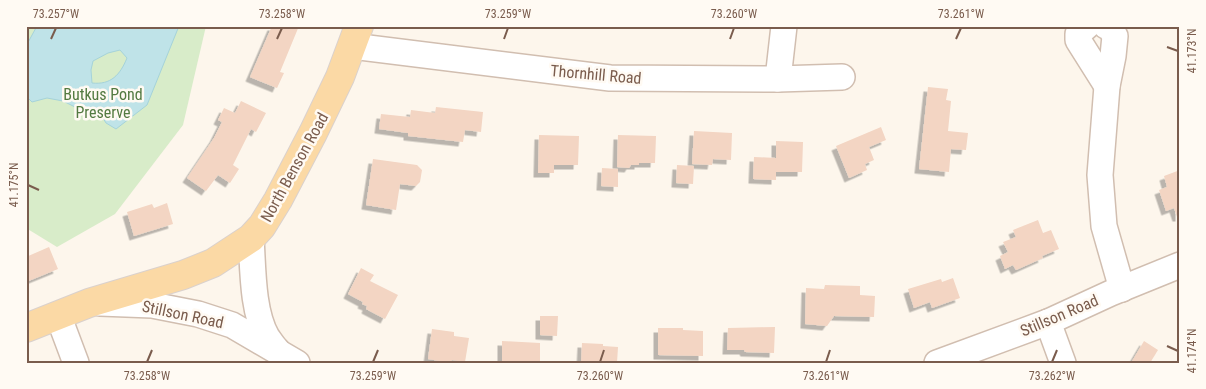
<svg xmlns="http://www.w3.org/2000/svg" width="1206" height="389" font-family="'Roboto Condensed',sans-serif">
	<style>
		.green { fill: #d8ecc9 }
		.water { fill: #bfe3e8; stroke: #a5d3da; fill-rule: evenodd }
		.building { fill: #f3d5c3; filter: url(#shadow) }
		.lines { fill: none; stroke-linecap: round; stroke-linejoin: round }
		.minor-casing { stroke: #d1beb0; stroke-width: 28 }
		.major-casing { stroke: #dad1cd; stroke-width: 30 }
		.minor { stroke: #fff; stroke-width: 25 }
		.major { stroke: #fbd9a5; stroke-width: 28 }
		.ticks { fill: none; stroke: #7a5c4d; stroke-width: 2 }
		.labels { text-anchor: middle; stroke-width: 5; stroke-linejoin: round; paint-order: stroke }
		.street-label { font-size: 16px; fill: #7a5c4d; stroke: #fffaf3 }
		.park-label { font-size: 16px; fill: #537a41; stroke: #fffaf3 }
		.neatline { fill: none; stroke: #7a5c4d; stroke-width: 2 }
		.ticks-label { font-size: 12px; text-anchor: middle; fill: #7a5c4d }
	</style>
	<defs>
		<filter id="shadow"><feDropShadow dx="-4.5" dy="4.5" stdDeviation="0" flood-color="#0004"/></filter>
	</defs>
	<rect width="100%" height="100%" fill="#fdf6ec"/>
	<polygon class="green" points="26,26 206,26 183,125 115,214 57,247 26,228"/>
	<path class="water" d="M37,26H179L147,105L116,129L106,123L103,118L87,113L63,101L47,98L32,102L26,96V46ZM120,50L127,58C120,75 111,85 92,83L91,70L93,61L108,53Z"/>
	<g class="building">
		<polygon points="272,26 299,26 280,72 284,73 277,88 250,77"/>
		<polygon points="928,87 948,89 946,100 951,101 948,131 968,133 966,150 951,149 949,172 919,169"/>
		<polygon points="241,101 266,113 256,132 251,129 233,165 239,169 230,183 218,175 206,191 187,178 214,138 222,122 218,120 224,108 235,113"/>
		<polygon points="436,107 483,112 481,132 465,130 463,142 408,136 408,133 379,129 381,114 410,117 411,110 435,113"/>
		<polygon points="881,127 886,140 869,147 874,160 865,164 867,170 849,178 836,146"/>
		<polygon points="694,131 732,133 731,160 713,159 712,165 692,164"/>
		<polygon points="539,135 579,136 578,165 554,165 554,173 538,173"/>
		<polygon points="618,135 656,136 655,163 639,163 639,165 631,165 629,168 617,167"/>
		<polygon points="776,141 803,142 802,172 776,172 776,180 753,179 754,157 776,158"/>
		<polygon points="373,159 417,165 422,170 420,182 416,186 400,184 396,210 366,205"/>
		<polygon points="677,165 694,166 693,184 676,183"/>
		<polygon points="602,168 618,169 618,187 601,186"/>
		<polygon points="1180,170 1180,217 1177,217 1174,208 1166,211 1159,190 1167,187 1164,176"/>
		<polygon points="167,203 173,224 134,236 127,212 152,204 154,208"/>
		<polygon points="1038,220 1043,233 1051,230 1059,249 1042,256 1043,258 1016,270 1013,265 1005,269 1000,256 1008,252 1003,242 1016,237 1013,230"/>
		<polygon points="49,247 58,269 26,282 26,257"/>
		<polygon points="361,268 374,275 370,281 398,295 385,319 366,309 367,306 362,304 363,302 348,294"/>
		<polygon points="953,278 960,298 932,308 930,302 914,308 908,289 941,279 942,282"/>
		<polygon points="825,285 860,286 860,295 875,296 874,317 834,316 827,326 805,324 806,288 824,289"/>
		<polygon points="540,316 558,316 557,336 540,335"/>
		<polygon points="775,327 774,353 745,352 744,350 727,350 728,328"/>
		<polygon points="658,328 683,328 683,330 703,331 703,356 658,355"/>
		<polygon points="432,329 454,332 454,336 469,338 465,362 452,360 450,363 428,359"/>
		<polygon points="502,341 540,343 540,363 502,363"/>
		<polygon points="1144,341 1158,350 1150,363 1131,363"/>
		<polygon points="582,343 603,344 603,346 618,347 617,363 581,363"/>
	</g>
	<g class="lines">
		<defs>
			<g id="minor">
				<polyline points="1087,26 1078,34 1078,40 1107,86"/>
				<polyline points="1106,26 1110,28 1115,36 1113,56 1107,86 1100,175 1104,226 1122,289"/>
				<polyline points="352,46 610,78 778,79 842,77"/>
				<polyline points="778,79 784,26"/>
				<path d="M251,238C253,267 252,311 267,337C270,341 273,346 277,350"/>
				<polyline points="100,303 152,305 198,314 232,325 297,363"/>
				<polyline points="58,315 76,363"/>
				<polyline points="1048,322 1063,363"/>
				<polyline points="937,363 1048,322 1111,293 1180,265"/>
			</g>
			<polyline id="major" points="26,328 89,303 183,275 213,263 251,238 262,226 278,200 313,133 340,77 359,26"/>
		</defs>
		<use href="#minor" class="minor-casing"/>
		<use href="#major" class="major-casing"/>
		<use href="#minor" class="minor"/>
		<use href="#major" class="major"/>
	</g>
	<path class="ticks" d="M51,39L56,28M277,39L282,28M504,39L508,28M730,39L734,28M956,39L961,28M1167,47L1178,51M28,185L39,190M1167,346L1178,351M147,362L152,350M373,362L378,350M600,362L604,350M826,362L830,350M1052,362L1057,350"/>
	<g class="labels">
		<g class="street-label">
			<text transform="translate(596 74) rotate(5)" y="6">Thornhill Road</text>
			<text transform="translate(294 167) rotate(-61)" y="6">North Benson Road</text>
			<text transform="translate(183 314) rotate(12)" y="6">Stillson Road</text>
			<text transform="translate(1059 315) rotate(-23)" y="6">Stillson Road</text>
		</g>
		<g class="park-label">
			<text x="103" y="100">Butkus Pond<tspan x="103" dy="18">Preserve</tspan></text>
		</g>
	</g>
	<rect width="1206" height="389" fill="none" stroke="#fffaf3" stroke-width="55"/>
	<rect x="28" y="28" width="1150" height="334" class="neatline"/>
	<g class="ticks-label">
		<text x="56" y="18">73.257°W</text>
		<text x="282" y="18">73.258°W</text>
		<text x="508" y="18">73.259°W</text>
		<text x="734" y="18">73.260°W</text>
		<text x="961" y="18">73.261°W</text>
		<text transform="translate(1192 51) rotate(-90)" y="4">41.173°N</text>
		<text transform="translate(14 185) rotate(-90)" y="4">41.175°N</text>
		<text transform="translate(1192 351) rotate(-90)" y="4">41.174°N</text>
		<text x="147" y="380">73.258°W</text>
		<text x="373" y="380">73.259°W</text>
		<text x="600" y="380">73.260°W</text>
		<text x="826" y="380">73.261°W</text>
		<text x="1052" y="380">73.262°W</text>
	</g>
</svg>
